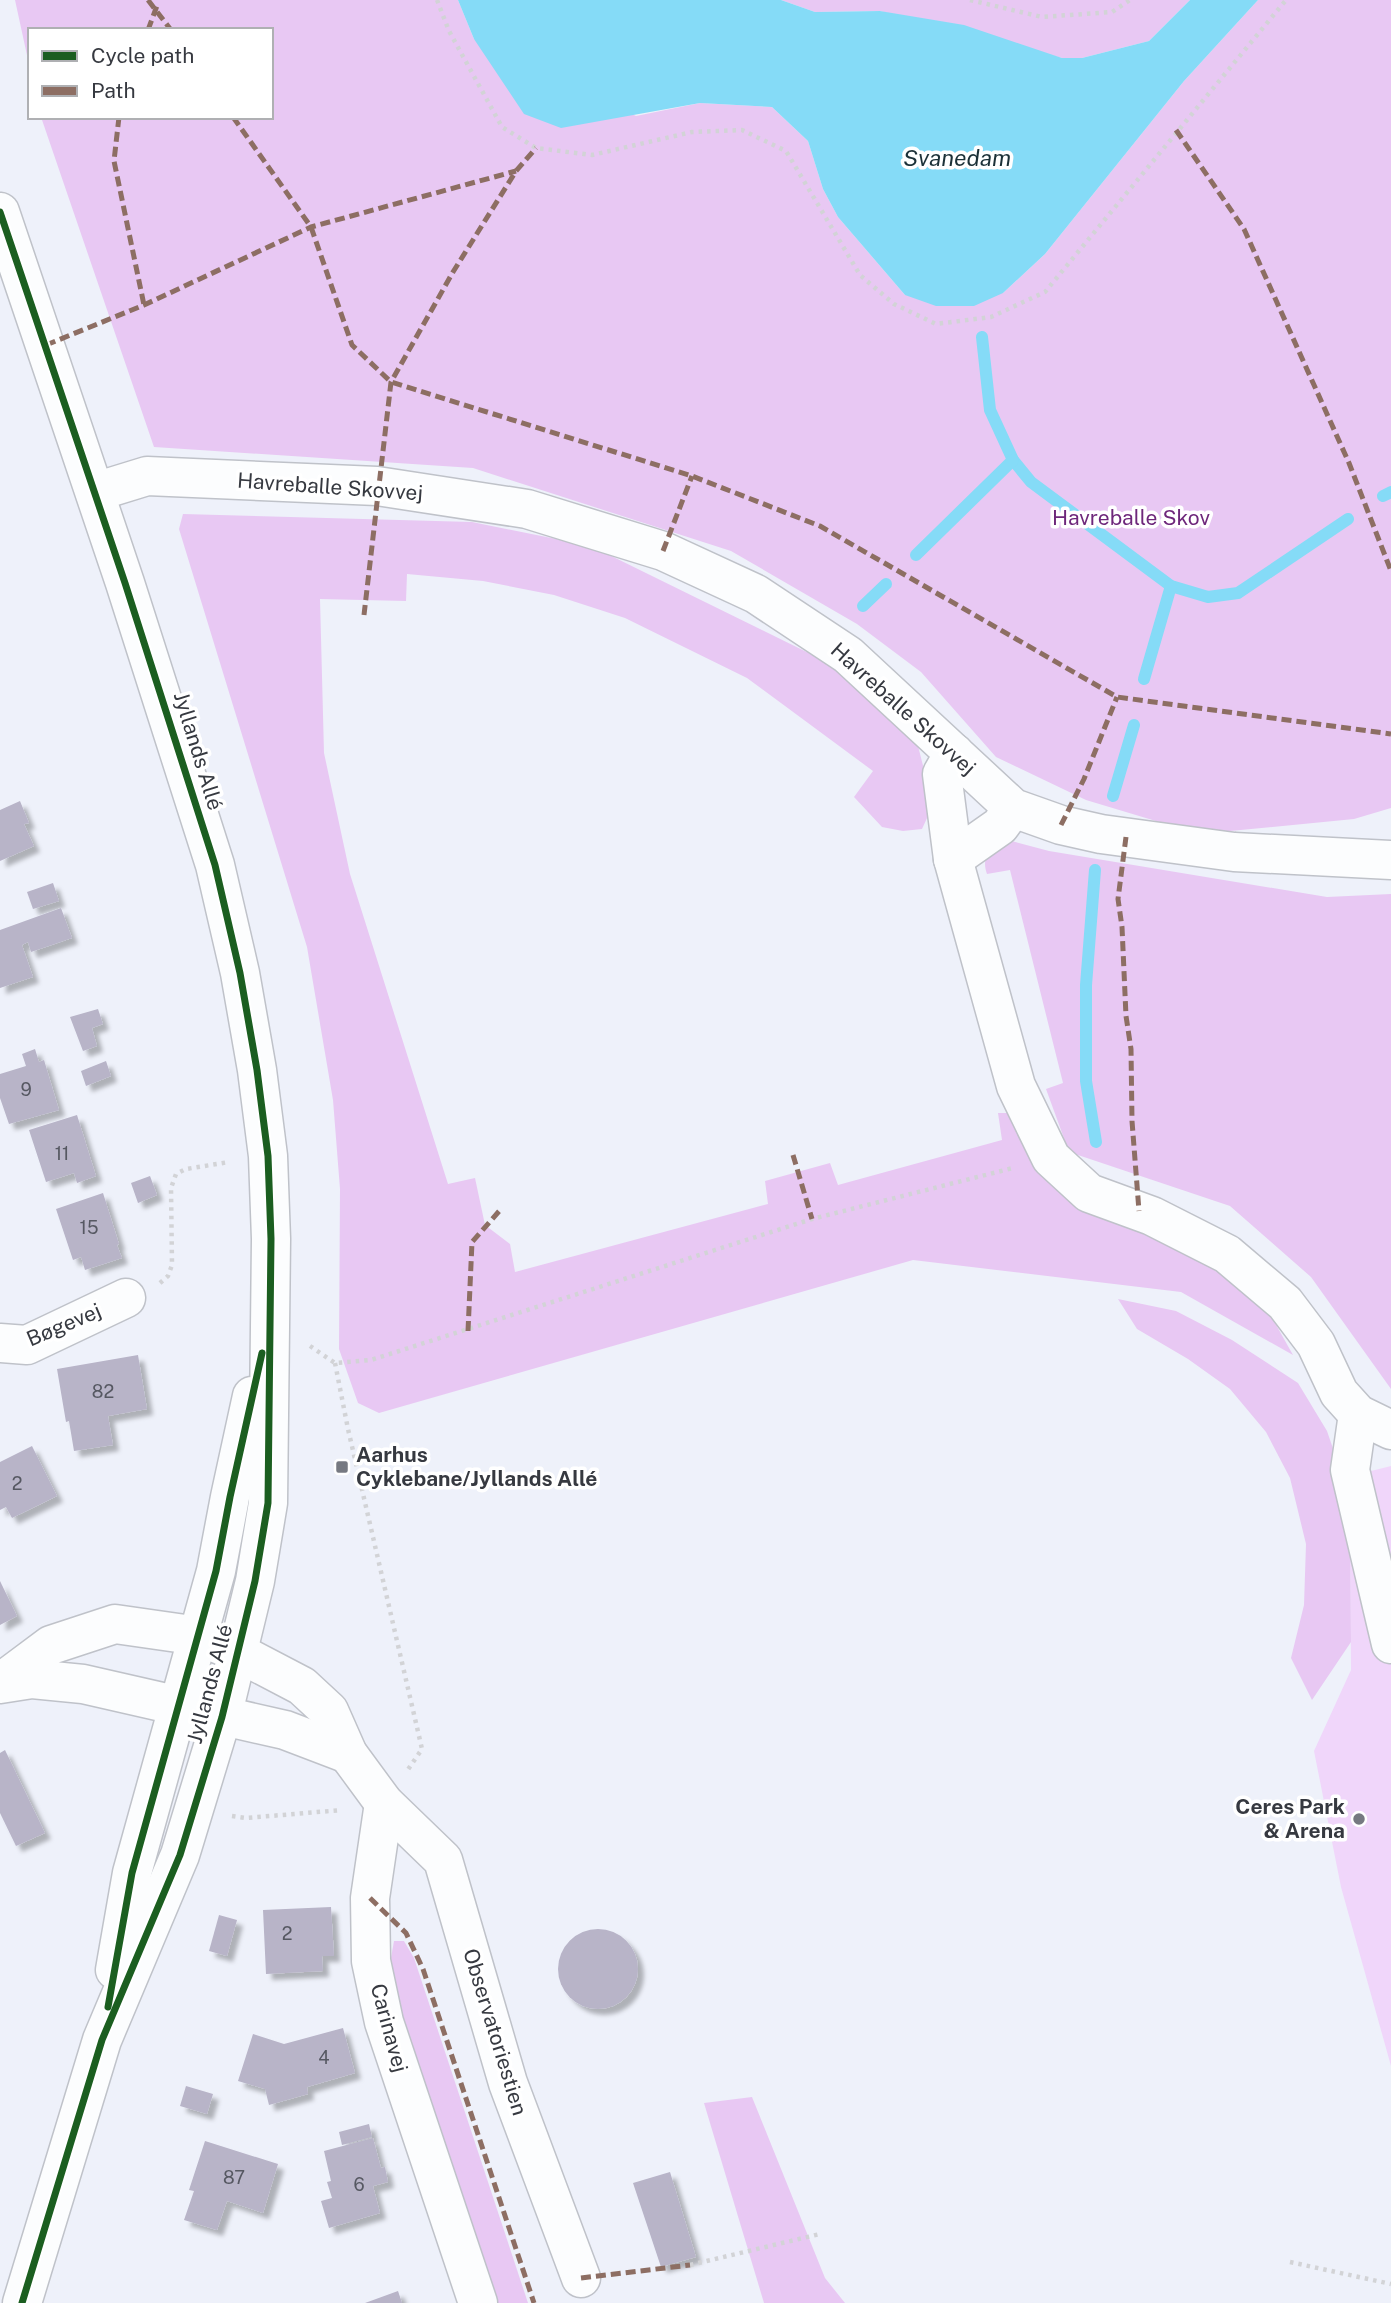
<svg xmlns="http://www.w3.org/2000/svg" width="1391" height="2303" font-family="'Public Sans',sans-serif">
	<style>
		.green { fill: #f0d6fa }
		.forest { fill: #e8c8f3 }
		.water { fill: #85dbf7 }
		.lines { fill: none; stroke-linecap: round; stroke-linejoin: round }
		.stream { stroke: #85dbf7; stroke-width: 12 }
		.building { fill: #b8b4c8; filter: url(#shadow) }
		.minor-casing { stroke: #bfc2c9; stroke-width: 41 }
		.path { stroke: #d2d3d6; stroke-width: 4.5; stroke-dasharray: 3.5 5; stroke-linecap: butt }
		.minor { stroke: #fcfdfe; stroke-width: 38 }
		.quiet { stroke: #8d6e63; stroke-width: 5; stroke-dasharray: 10 5; stroke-linecap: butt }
		.cycleway-casing { stroke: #fff; stroke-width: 11 }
		.cycleway { stroke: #1b5e20; stroke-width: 7 }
		.poi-dot { fill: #767981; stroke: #fff; stroke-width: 2.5 }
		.labels { text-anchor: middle; stroke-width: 7; stroke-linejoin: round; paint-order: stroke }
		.number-label { font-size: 18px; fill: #565862 }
		.street-label { font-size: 21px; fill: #363940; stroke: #fff }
		.park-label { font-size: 21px; fill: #6e277b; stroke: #fff }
		.poi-label { font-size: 21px; font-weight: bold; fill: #363940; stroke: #fff; text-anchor: start }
		.water-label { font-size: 23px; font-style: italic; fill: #1c3138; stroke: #fff }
	</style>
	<defs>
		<filter id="shadow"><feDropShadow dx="6" dy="6" stdDeviation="2" flood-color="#0004"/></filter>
	</defs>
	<rect width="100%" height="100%" fill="#eef1fa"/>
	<polygon class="green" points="1391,1466 1391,2066 1341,1887 1314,1751 1351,1670 1350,1539 1343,1478"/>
	<g class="forest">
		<polygon points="15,0 458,0 474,39 636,116 700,103 772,107 808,141 823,189 838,217 905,295 1003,293 1045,254 1184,81 1258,0 1391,0 1391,808 1354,819 1199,834 1086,800 996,757 921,672 857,624 731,551 473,468 154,447 41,117 271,117 271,30 30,30 30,69"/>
		<polygon points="781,0 1190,0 1149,41 1082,58 1062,58 880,11 815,12"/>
		<polygon points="183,514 472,522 591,546 831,664 917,742 933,805 922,829 903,831 882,827 854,797 873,771 747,678 625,618 554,595 483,581 407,574 406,601 320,599 324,753 350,874 448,1184 475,1178 485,1225 510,1244 515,1272 768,1204 765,1181 830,1163 838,1185 1002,1140 998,1113 1019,1113 1121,1223 1212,1267 1265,1305 1293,1355 1181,1292 913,1260 379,1413 358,1403 339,1349 340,1189 333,1100 307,947 179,529"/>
		<path d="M1008,840L1049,851L1327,897L1391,894V1389L1311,1277L1230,1206L1069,1152L1046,1089L1063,1083L1010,870L987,874C980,855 993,848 1008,840Z"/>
		<polygon points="1118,1299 1176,1311 1232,1340 1298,1383 1327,1431 1343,1478 1350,1539 1351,1642 1312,1700 1291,1658 1304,1605 1306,1544 1290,1478 1266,1432 1230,1389 1188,1359 1137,1329"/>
		<polygon points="394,1941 404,1941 414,1958 528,2303 491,2303 450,2186 389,1969"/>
		<polygon points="752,2097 825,2278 845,2303 764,2303 704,2103"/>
	</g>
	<polygon class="water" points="458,0 781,0 815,12 880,11 964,25 1062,58 1082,58 1149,41 1190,0 1258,0 1184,81 1045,254 1003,293 974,306 936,306 905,295 838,217 823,189 808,141 772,107 700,103 561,128 524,114 474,39"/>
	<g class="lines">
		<g class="stream">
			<polyline points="982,337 990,410 1013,460 1031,482 1171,586 1208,597 1238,593 1348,519"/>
			<polyline points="1383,496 1391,492"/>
			<polyline points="916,555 1013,460"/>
			<polyline points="863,606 886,584"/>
			<polyline points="1144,679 1171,586"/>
			<polyline points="1113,796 1134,725"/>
			<polyline points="1095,870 1086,985 1086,1081 1096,1142"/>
		</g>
	</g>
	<g class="building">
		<polygon points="20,801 29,823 24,824 34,846 0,861 0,810"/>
		<polygon points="53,883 59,901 33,909 27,892"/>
		<polygon points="61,908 72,938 31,952 28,942 22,945 33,977 0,988 0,930"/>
		<polygon points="98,1009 103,1024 92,1028 97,1046 83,1051 70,1017"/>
		<polygon points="35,1049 39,1062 44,1060 59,1110 9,1124 0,1098 0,1074 26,1066 22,1054"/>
		<polygon points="106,1061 111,1076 86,1086 81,1071"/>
		<polygon points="77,1115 96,1176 77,1183 74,1173 46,1182 29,1130"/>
		<polygon points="150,1176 157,1195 138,1203 131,1183"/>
		<polygon points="103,1193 119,1244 117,1245 122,1258 85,1270 81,1257 73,1260 56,1209"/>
		<polygon points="138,1355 147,1409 108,1416 113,1445 74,1451 69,1421 66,1422 57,1369"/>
		<polygon points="32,1446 57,1496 12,1518 6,1507 0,1510 0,1462"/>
		<polygon points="0,1581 17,1616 0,1625"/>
		<polygon points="5,1750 45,1833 16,1846 0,1813 0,1753"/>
		<polygon points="331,1907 334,1956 322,1956 323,1971 266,1974 263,1910"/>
		<polygon points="219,1915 237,1920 227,1956 209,1951"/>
		<circle cx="598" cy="1969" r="40"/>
		<polygon points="343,2028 355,2073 307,2087 308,2094 269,2105 265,2089 238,2081 253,2034 284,2044"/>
		<polygon points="186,2086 213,2094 207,2114 180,2106"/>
		<polygon points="369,2124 372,2137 342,2145 339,2132"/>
		<polygon points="373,2138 381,2168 385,2167 388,2182 373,2186 380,2213 329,2228 321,2201 332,2198 327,2182 331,2181 324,2151"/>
		<polygon points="205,2141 278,2164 263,2213 227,2201 217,2230 184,2220 194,2191 189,2190"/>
		<polygon points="670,2172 696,2257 661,2267 633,2183"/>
		<polygon points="398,2291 402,2303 365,2303"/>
	</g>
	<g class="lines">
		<defs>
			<g id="minor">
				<polyline points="0,212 125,583 215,865 240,973 257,1070 268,1156 271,1239 268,1503 255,1581 222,1717 180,1855 102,2040 22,2303"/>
				<polyline points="95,492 147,476 377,486 527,509 663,551 756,594 848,655 1013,808 1061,825 1101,834 1234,852 1391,860"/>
				<polyline points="954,753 942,774 953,859 1016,1086 1051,1158 1089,1193 1152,1216 1227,1254 1285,1303 1316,1344 1339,1393 1358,1414 1391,1430"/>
				<polyline points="953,859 1000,826 1013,808"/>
				<polyline points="0,1343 27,1345 126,1298"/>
				<polyline points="1358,1414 1350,1470 1391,1644"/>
				<polyline points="0,1683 51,1645 115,1624 199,1636 237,1652 302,1686 329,1711 348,1754 384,1803 443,1860 508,2083 581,2278"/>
				<polyline points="0,1684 32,1679 83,1684 285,1730 348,1754"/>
				<polyline points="384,1803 370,1898 371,1961 384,2022 478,2303"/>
				<polyline points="115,1970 132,1873 216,1571 230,1497 252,1396"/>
			</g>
		</defs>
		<use href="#minor" class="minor-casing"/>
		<g class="path">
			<polyline points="437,0 449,31 502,127 536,148 592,155 692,132 742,130 786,151 860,275 894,304 936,324 991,317 1045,292 1286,0"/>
			<polyline points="970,0 1042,17 1112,12 1130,0"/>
			<polyline points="160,1283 168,1276 172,1265 171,1188 176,1174 186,1169 229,1162"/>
			<polyline points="310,1346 335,1363 371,1360 812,1219 1013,1168"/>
			<polyline points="335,1363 348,1429 422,1749 407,1771"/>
			<polyline points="232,1816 246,1818 342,1810"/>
			<polyline points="1290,2262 1391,2284"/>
			<polyline points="690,2265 820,2234"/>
		</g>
		<use href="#minor" class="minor"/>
		<g class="quiet">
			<polyline points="148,0 171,30"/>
			<polyline points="148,30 158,3"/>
			<polyline points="119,117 114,161 144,305"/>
			<polyline points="233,117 311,227 352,345 391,382 692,476 820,526 1117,697 1391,734"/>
			<polyline points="1176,130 1244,229 1349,463 1391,571"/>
			<polyline points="46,345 144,305 311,227 516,171"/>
			<polyline points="663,551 692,476"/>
			<polyline points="364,615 391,382 453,272 516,171 536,148"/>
			<polyline points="1061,825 1084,779 1117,697"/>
			<polyline points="1126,837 1118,899 1122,927 1126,1016 1131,1049 1132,1121 1139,1211"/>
			<polyline points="793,1155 812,1219"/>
			<polyline points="468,1331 472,1242 501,1209"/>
			<polyline points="370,1898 406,1933 423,1969 534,2303"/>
			<polyline points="581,2278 690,2265"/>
		</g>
		<defs>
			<g id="cycleway">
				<polyline points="0,212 125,583 215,865 240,973 257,1070 268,1156 271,1239 268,1503 255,1581 222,1717 180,1855 102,2040 22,2303"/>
				<polyline points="108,2007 132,1873 216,1571 230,1497 262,1353"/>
			</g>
		</defs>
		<use href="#cycleway" class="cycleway-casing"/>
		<use href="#cycleway" class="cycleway"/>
	</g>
	<g class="poi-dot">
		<rect x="335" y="1460" width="14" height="14" rx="3.5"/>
		<circle cx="1359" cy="1819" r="7"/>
	</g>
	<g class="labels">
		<g class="number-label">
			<text x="26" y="1096">9</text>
			<text x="62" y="1160">11</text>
			<text x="89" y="1234">15</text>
			<text x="103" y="1398">82</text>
			<text x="17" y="1490">2</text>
			<text x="287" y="1940">2</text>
			<text x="324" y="2064">4</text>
			<text x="234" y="2184">87</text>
			<text x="359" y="2191">6</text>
		</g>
		<g class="street-label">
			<text transform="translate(330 487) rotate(4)" y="7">Havreballe Skovvej</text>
			<text transform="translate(903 709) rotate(42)" y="7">Havreballe Skovvej</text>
			<text transform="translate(198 751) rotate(73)" y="7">Jyllands Allé</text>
			<text transform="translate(64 1325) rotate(-23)" y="7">Bøgevej</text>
			<text transform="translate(210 1684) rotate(-75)" y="7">Jyllands Allé</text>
			<text transform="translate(389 2028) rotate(75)" y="7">Carinavej</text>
			<text transform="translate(495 2032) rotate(73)" y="7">Observatoriestien</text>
		</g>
		<g class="park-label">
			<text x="1131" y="525">Havreballe Skov</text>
		</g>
		<g class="poi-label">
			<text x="356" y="1462">Aarhus<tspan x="356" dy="24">Cyklebane/Jyllands Allé</tspan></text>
			<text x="1345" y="1814" text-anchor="end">Ceres Park<tspan x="1345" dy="24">&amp; Arena</tspan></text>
		</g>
		<g class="water-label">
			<text x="957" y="166">Svanedam</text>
		</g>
	</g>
	<rect x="28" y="28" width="245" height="91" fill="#ffffff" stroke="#afb0b3" stroke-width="2"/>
	<rect x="42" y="51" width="35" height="10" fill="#1b5e20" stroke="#afb0b3" stroke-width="2"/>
	<text x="91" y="63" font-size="21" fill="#363940">Cycle path</text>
	<rect x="42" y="86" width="35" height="10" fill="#8d6e63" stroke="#afb0b3" stroke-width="2"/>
	<text x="91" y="98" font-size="21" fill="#363940">Path</text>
</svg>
